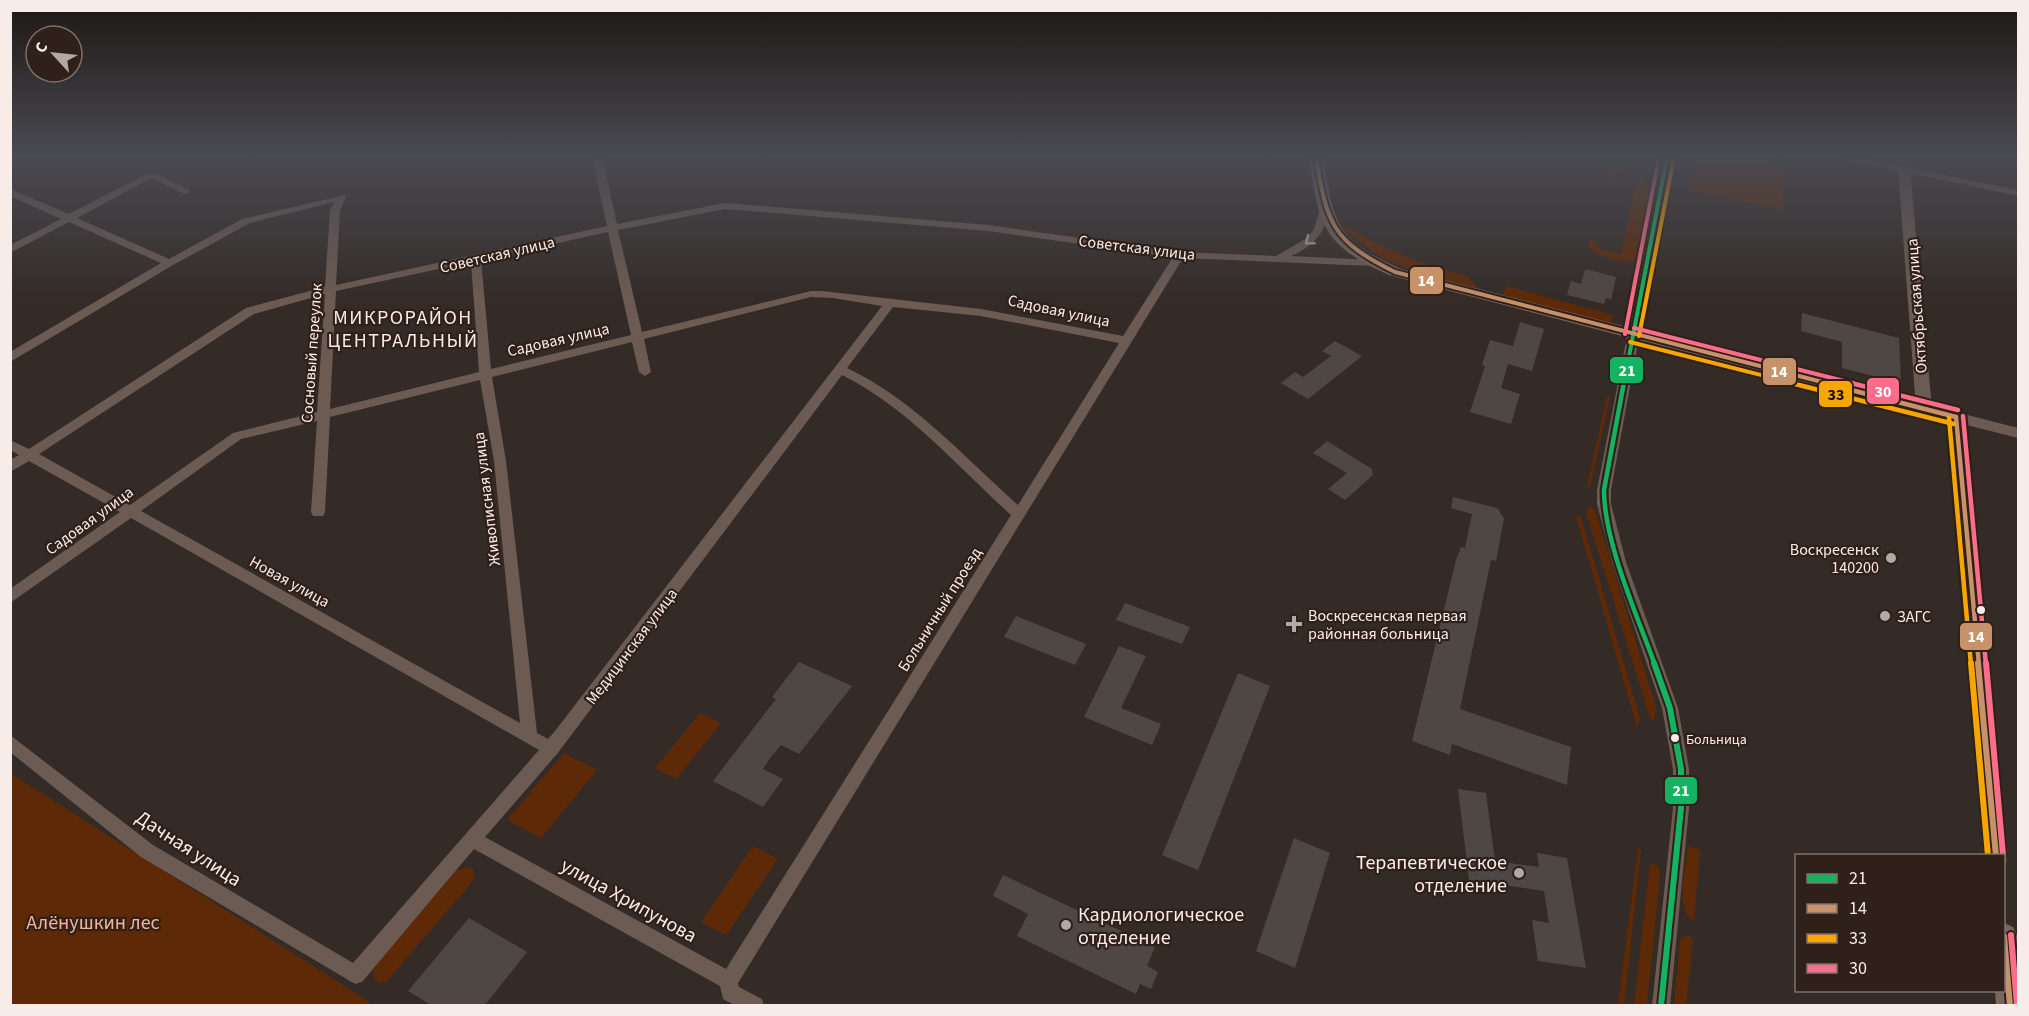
<svg xmlns="http://www.w3.org/2000/svg" width="2029" height="1016" font-family="'Source Sans 3',sans-serif">
	<style>
		.green { fill: #5e2907 }
		.building { fill: #4e4743 }
		.lines { fill: none; stroke-linecap: round; stroke-linejoin: round }
		.minor { fill: #6b5b53; fill-rule: evenodd }
		.tertiary { fill: #6b5b53; fill-rule: evenodd }
		.secondary { fill: #78655b; fill-rule: evenodd }
		.bus-1-far2-casing { stroke: #2f2019; stroke-width: 8 }
		.bus-1-far1-casing { stroke: #2f2019; stroke-width: 9 }
		.bus-1-casing { stroke: #2f2019; stroke-width: 10 }
		.bus-2-far2-casing { stroke: #2f2019; stroke-width: 8 }
		.bus-2-far1-casing { stroke: #2f2019; stroke-width: 9 }
		.bus-2-casing { stroke: #2f2019; stroke-width: 10 }
		.bus-3-far2-casing { stroke: #2f2019; stroke-width: 8 }
		.bus-3-far1-casing { stroke: #2f2019; stroke-width: 9 }
		.bus-3-casing { stroke: #2f2019; stroke-width: 10 }
		.bus-4-far2-casing { stroke: #2f2019; stroke-width: 8 }
		.bus-4-far1-casing { stroke: #2f2019; stroke-width: 9 }
		.bus-4-casing { stroke: #2f2019; stroke-width: 10 }
		.bus-1-far2 { stroke: #13b361; stroke-width: 4 }
		.bus-1-far1 { stroke: #13b361; stroke-width: 4.5 }
		.bus-1 { stroke: #13b361; stroke-width: 6 }
		.bus-2-far2 { stroke: #c7916a; stroke-width: 4 }
		.bus-2-far1 { stroke: #c7916a; stroke-width: 4.5 }
		.bus-2 { stroke: #c7916a; stroke-width: 6 }
		.bus-3-far2 { stroke: #f7a600; stroke-width: 4 }
		.bus-3-far1 { stroke: #f7a600; stroke-width: 4.5 }
		.bus-3 { stroke: #f7a600; stroke-width: 6 }
		.bus-4-far2 { stroke: #fb6d88; stroke-width: 4 }
		.bus-4-far1 { stroke: #fb6d88; stroke-width: 4.5 }
		.bus-4 { stroke: #fb6d88; stroke-width: 6 }
		.oneway { stroke: #b1a49d }
		.poi-dot { fill: #b3a8a4; stroke: #2f2019; stroke-width: 2 }
		.bus-dot { fill: #f7ece7; stroke: #2f2019; stroke-width: 2 }
		.labels { text-anchor: middle; stroke-width: 4.5; stroke-linejoin: round; paint-order: stroke }
		.bus-label { font-size: 14px; fill: #f7ece7; stroke: #2f2019; text-anchor: start }
		.street-label { font-size: 16px; fill: #f7ece7; stroke: #2f2019 }
		.poi-label { font-size: 16px; fill: #f7ece7; stroke: #2f2019; text-anchor: start }
		.quarter-label { font-size: 20px; letter-spacing: 1.5px; fill: #f7ece7; stroke: #2f2019 }
		.near-street-label { font-size: 20px; fill: #f7ece7; stroke: #2f2019 }
		.near-poi-label { font-size: 20px; fill: #f7ece7; stroke: #2f2019; text-anchor: end }
		.near-park-label { font-size: 20px; fill: #f2b598; stroke: #2f2019 }
		.line-badge { stroke: #2f2019; stroke-width: 2 }
		.badge-label { font-size: 16px; text-anchor: middle; font-weight: bold; fill: #fff }
		.pale-badge-label { font-size: 16px; text-anchor: middle; font-weight: bold; fill: #111 }
	</style>
	<rect width="100%" height="100%" fill="#342b27"/>
	<g class="green">
		<polygon points="1695,157 1749,157 1785,166 1782,211 1689,190"/>
		<path d="M1615,167L1631,170L1654,185L1641,255L1636,261C1622,263 1597,258 1588,246L1589,240L1598,242L1597,248L1621,254L1637,176L1615,171L1613,178L1607,177L1609,169Z"/>
		<polygon points="1339,226 1348,228 1390,250 1431,266 1427,276 1383,259"/>
		<polygon points="1443,270 1467,276 1480,289 1439,279"/>
		<polygon points="1506,286 1613,315 1611,324 1503,295"/>
		<polygon points="1607,396 1610,397 1590,487 1587,487"/>
		<polygon points="1590,507 1595,510 1656,707 1654,722 1650,718 1587,515 1587,509"/>
		<polygon points="1576,517 1581,517 1640,718 1637,727"/>
		<polygon points="700,713 721,723 676,779 655,768"/>
		<polygon points="564,753 597,770 541,838 507,820"/>
		<polygon points="10,773 329,976 369,1002 369,1005 11,1005"/>
		<polygon points="753,846 778,859 726,935 701,922"/>
		<path d="M1688,846L1700,850L1694,921C1674,912 1686,865 1688,846Z"/>
		<polygon points="1638,848 1641,850 1624,1005 1618,1005"/>
		<polygon points="1652,863 1659,868 1660,876 1647,1005 1634,1005 1650,864"/>
		<polygon points="466,867 474,870 473,881 386,982 381,983 375,980 373,971 379,961 456,871"/>
		<polygon points="1689,936 1693,938 1686,1005 1674,1005 1680,941 1682,937"/>
	</g>
	<g class="building">
		<polygon points="1585,269 1616,277 1611,300 1606,298 1604,304 1567,295 1571,281 1581,284"/>
		<polygon points="1802,313 1899,338 1901,383 1842,368 1842,342 1801,331"/>
		<polygon points="1520,322 1544,329 1532,371 1508,364 1501,388 1520,394 1511,424 1470,412 1485,366 1482,365 1490,340 1513,346"/>
		<polygon points="1335,341 1362,356 1308,399 1281,383 1295,372 1303,377 1331,356 1322,351"/>
		<polygon points="1327,441 1372,469 1373,475 1345,500 1328,489 1347,473 1313,453"/>
		<polygon points="1453,497 1497,508 1504,518 1496,561 1491,560 1460,709 1571,747 1567,785 1452,744 1450,755 1412,741 1456,560 1461,547 1465,548 1472,514 1451,508"/>
		<polygon points="1125,603 1190,627 1182,644 1116,620"/>
		<polygon points="1016,616 1086,644 1075,665 1004,637"/>
		<polygon points="1119,646 1146,656 1121,708 1161,724 1152,745 1084,717"/>
		<polygon points="799,662 852,686 799,754 781,745 771,757 763,769 783,779 763,807 713,781 776,699 772,697"/>
		<polygon points="1238,673 1270,686 1198,870 1162,855"/>
		<polygon points="1458,789 1486,793 1495,861 1539,867 1537,853 1567,858 1586,968 1538,961 1532,920 1549,923 1544,891 1469,880"/>
		<polygon points="1294,838 1330,853 1295,968 1256,951"/>
		<polygon points="1003,875 1155,947 1147,966 1158,972 1151,989 1140,984 1136,994 1017,936 1028,914 993,896"/>
		<polygon points="469,918 527,952 485,1005 431,1005 408,991"/>
	</g>
	<g class="lines">
		<g class="minor">
			<path d="M592,157H602L617,224L725,203L988,225L1180,252L1276,256L1307,238L1314,229L1319,212L1324,209L1329,212C1324,235 1312,247 1291,256L1373,260L1378,263L1373,266L1183,258L738,983L739,987L762,999L764,1006H736L723,999L720,986L474,849L362,982L355,984L141,857L10,752V735L153,845L353,963L539,750L131,518L10,603V589L120,512L29,461L10,472V460L19,455L10,450V440L29,449L246,308L325,287L330,210L334,202L250,223L173,265L10,362V352L161,263L69,222L10,253V245L61,219L10,196V189L69,214L146,174H158L191,191L186,194L182,193L153,179L148,180L77,218L169,259L242,219L345,195L346,197L340,210L336,285L607,226ZM725,209L988,231L1173,257L1123,336L981,309L822,291H811L642,332L618,230ZM608,232L631,335L491,369L481,260ZM471,262L479,372L330,409L336,291ZM325,294L317,412L233,433L130,505L39,454L254,314ZM811,297L833,298L882,306L555,731L548,739L537,733L506,461L492,377L632,342L639,372L645,376L651,372L644,339ZM893,307L981,316L1119,343L1018,505C963,456 914,400 847,368ZM842,375C908,408 957,466 1011,515L726,969L485,837L557,754ZM480,380L494,461L520,723L141,511L241,439L317,421L311,512L313,516H323L325,512L330,417Z"/>
			<polygon points="1662,157 1672,157 1611,490 1611,504 1626,562 1678,708 1689,769 1689,808 1670,1006 1652,1006 1673,808 1673,769 1662,708 1612,562 1597,504 1597,490"/>
			<polygon points="1833,157 1855,157 2018,190 2018,196"/>
		</g>
		<g class="tertiary">
			<polygon points="1904,165 1910,169 1932,408 1924,413 1916,408 1898,169"/>
			<polygon points="1956,412 2018,428 2018,438 1951,421 1948,417"/>
		</g>
		<g class="secondary">
			<path d="M1309,157H1323C1334,225 1336,240 1401,269L1962,413L1965,417L2008,856L2005,864L2004,856H1983L1947,421L1389,275C1323,245 1319,227 1309,157Z"/>
			<polygon points="2004,923 2013,927 2017,936 2018,1006 1996,1006 1995,990 2004,990"/>
		</g>
		<defs>
			<polyline id="bus-1-far2" points="1624,383 1667,157"/>
			<path id="bus-1-far1" d="M1624,382L1604,490C1604,542 1637,615 1655,665"/>
			<polyline id="bus-1" points="1654,663 1670,708 1681,769 1681,808 1661,1006"/>
			<path id="bus-2-far2" d="M1316,157C1327,224 1332,241 1395,272L1826,383"/>
			<g id="bus-2-far1">
				<polyline points="1820,382 1956,417"/>
				<polyline points="1956,417 1979,665"/>
			</g>
			<g id="bus-2">
				<polyline points="1978,663 1996,856"/>
				<polyline points="2004,936 2010,1006"/>
			</g>
			<g id="bus-3-far2">
				<polyline points="1639,336 1674,158"/>
				<polyline points="1630,342 1793,383"/>
			</g>
			<g id="bus-3-far1">
				<polyline points="1787,382 1954,424"/>
				<polyline points="1949,418 1971,665"/>
			</g>
			<polyline id="bus-3" points="1971,663 1988,856"/>
			<g id="bus-4-far2">
				<polyline points="1634,328 1852,383"/>
				<polyline points="1625,334 1659,157"/>
			</g>
			<g id="bus-4-far1">
				<polyline points="1847,382 1958,410"/>
				<polyline points="1963,416 1986,665"/>
			</g>
			<g id="bus-4">
				<polyline points="1986,663 2003,855"/>
				<polyline points="2011,935 2017,1005"/>
			</g>
		</defs>
		<use href="#bus-1-far2" class="bus-1-far2-casing"/>
		<use href="#bus-1-far1" class="bus-1-far1-casing"/>
		<use href="#bus-1" class="bus-1-casing"/>
		<use href="#bus-2-far2" class="bus-2-far2-casing"/>
		<use href="#bus-2-far1" class="bus-2-far1-casing"/>
		<use href="#bus-2" class="bus-2-casing"/>
		<use href="#bus-3-far2" class="bus-3-far2-casing"/>
		<use href="#bus-3-far1" class="bus-3-far1-casing"/>
		<use href="#bus-3" class="bus-3-casing"/>
		<use href="#bus-4-far2" class="bus-4-far2-casing"/>
		<use href="#bus-4-far1" class="bus-4-far1-casing"/>
		<use href="#bus-4" class="bus-4-casing"/>
		<use href="#bus-1-far2" class="bus-1-far2"/>
		<use href="#bus-1-far1" class="bus-1-far1"/>
		<use href="#bus-1" class="bus-1"/>
		<use href="#bus-2-far2" class="bus-2-far2"/>
		<use href="#bus-2-far1" class="bus-2-far1"/>
		<use href="#bus-2" class="bus-2"/>
		<use href="#bus-3-far2" class="bus-3-far2"/>
		<use href="#bus-3-far1" class="bus-3-far1"/>
		<use href="#bus-3" class="bus-3"/>
		<use href="#bus-4-far2" class="bus-4-far2"/>
		<use href="#bus-4-far1" class="bus-4-far1"/>
		<use href="#bus-4" class="bus-4"/>
	</g>
	<defs><path id="oneway-chevron" d="M-2-3.5L2.5 0L-2 3.5" fill="none" stroke-width="1.6" stroke-linecap="round" stroke-linejoin="round" transform="scale(1.5)"/></defs>
	<use class="oneway" href="#oneway-chevron" transform="translate(1309 241) rotate(141)"/>
	<linearGradient id="sky" x2="0" y2="1"><stop stop-color="#1d1815"/><stop offset="0.52" stop-color="#4a4a52"/><stop offset="1" stop-color="#4a4a52" stop-opacity="0"/></linearGradient>
	<rect width="2029" height="300" fill="url(#sky)"/>
	<g class="poi-dot">
		<circle cx="1891" cy="558" r="6"/>
		<circle cx="1885" cy="616" r="6"/>
		<path d="M1291 615h6v6h6v6h-6v6h-6v-6h-6v-6h6z"/>
		<circle cx="1519" cy="873" r="6"/>
		<circle cx="1066" cy="925" r="6"/>
	</g>
	<g class="bus-dot">
		<circle cx="1981" cy="610" r="5"/>
		<circle cx="1675" cy="738" r="5"/>
	</g>
	<g class="labels">
		<g class="bus-label">
			<text x="1686" y="744">Больница</text>
		</g>
		<g class="street-label">
			<text transform="translate(1137 247) rotate(7)" y="6">Советская улица</text>
			<text transform="translate(497 254) rotate(-13)" y="6">Советская улица</text>
			<text transform="translate(1916 306) rotate(-94)" y="6">Октябрьская улица</text>
			<text transform="translate(1059 310) rotate(12)" y="6">Садовая улица</text>
			<text transform="translate(558 339) rotate(-13)" y="6">Садовая улица</text>
			<text transform="translate(311 353) rotate(-86)" y="6">Сосновый переулок</text>
			<text transform="translate(486 499) rotate(-97)" y="6">Живописная улица</text>
			<text transform="translate(89 520) rotate(-36)" y="6">Садовая улица</text>
			<text transform="translate(290 581) rotate(29)" y="6">Новая улица</text>
			<text transform="translate(939 609) rotate(-58)" y="6">Больничный проезд</text>
			<text transform="translate(631 646) rotate(-53)" y="6">Медицинская улица</text>
		</g>
		<g class="poi-label">
			<text x="1879" y="555" text-anchor="end">Воскресенск<tspan x="1879" dy="18">140200</tspan></text>
			<text x="1308" y="621">Воскресенская первая<tspan x="1308" dy="18">районная больница</tspan></text>
			<text x="1897" y="622">ЗАГС</text>
		</g>
		<g class="quarter-label">
			<text x="403" y="324">МИКРОРАЙОН<tspan x="403" dy="23">ЦЕНТРАЛЬНЫЙ</tspan></text>
		</g>
		<g class="near-street-label">
			<text transform="translate(189 848) rotate(33)" y="7">Дачная улица</text>
			<text transform="translate(629 900) rotate(29)" y="7">улица Хрипунова</text>
		</g>
		<g class="near-poi-label">
			<text x="1507" y="869">Терапевтическое<tspan x="1507" dy="23">отделение</tspan></text>
			<text x="1078" y="921" text-anchor="start">Кардиологическое<tspan x="1078" dy="23">отделение</tspan></text>
		</g>
		<g class="near-park-label">
			<text x="93" y="929">Алёнушкин лес</text>
		</g>
	</g>
	<g class="line-badge">
		<rect x="1409" y="266" width="35" height="29" rx="6" fill="#c7916a"/>
		<rect x="1609" y="356" width="35" height="28" rx="6" fill="#13b361"/>
		<rect x="1762" y="357" width="35" height="29" rx="6" fill="#c7916a"/>
		<rect x="1866" y="377" width="34" height="28" rx="6" fill="#fb6d88"/>
		<rect x="1818" y="380" width="35" height="28" rx="6" fill="#f7a600"/>
		<rect x="1959" y="622" width="34" height="29" rx="6" fill="#c7916a"/>
		<rect x="1664" y="776" width="34" height="29" rx="6" fill="#13b361"/>
	</g>
	<g class="badge-label">
		<text x="1426" y="286">14</text>
		<text x="1627" y="376">21</text>
		<text x="1779" y="377">14</text>
		<text x="1883" y="397">30</text>
		<text x="1976" y="642">14</text>
		<text x="1681" y="796">21</text>
	</g>
	<g class="pale-badge-label">
		<text x="1836" y="400">33</text>
	</g>
	<rect width="2029" height="1016" fill="none" stroke="#f7ece7" stroke-width="24"/>
	<rect x="1795" y="854" width="210" height="138" fill="#2f2019" stroke="#7f726b" stroke-width="1.5"/>
	<rect x="1807" y="874" width="30" height="9" fill="#13b361" stroke="#7f726b" stroke-width="1.5"/>
	<text x="1849" y="884" font-size="18" fill="#f7ece7">21</text>
	<rect x="1807" y="904" width="30" height="9" fill="#c7916a" stroke="#7f726b" stroke-width="1.5"/>
	<text x="1849" y="914" font-size="18" fill="#f7ece7">14</text>
	<rect x="1807" y="934" width="30" height="9" fill="#f7a600" stroke="#7f726b" stroke-width="1.5"/>
	<text x="1849" y="944" font-size="18" fill="#f7ece7">33</text>
	<rect x="1807" y="964" width="30" height="9" fill="#fb6d88" stroke="#7f726b" stroke-width="1.5"/>
	<text x="1849" y="974" font-size="18" fill="#f7ece7">30</text>
	<g transform="translate(54 54) rotate(297)"><circle r="28" fill="#2f2019" stroke="#7f726b" stroke-width="1.5"/>
	<path d="M0-4.5L10 22L0 15L-10 22Z" fill="#b3a8a4"/>
	<text y="-9" font-size="16" font-weight="bold" text-anchor="middle" fill="#f7ece7">С</text>
	</g>
</svg>
